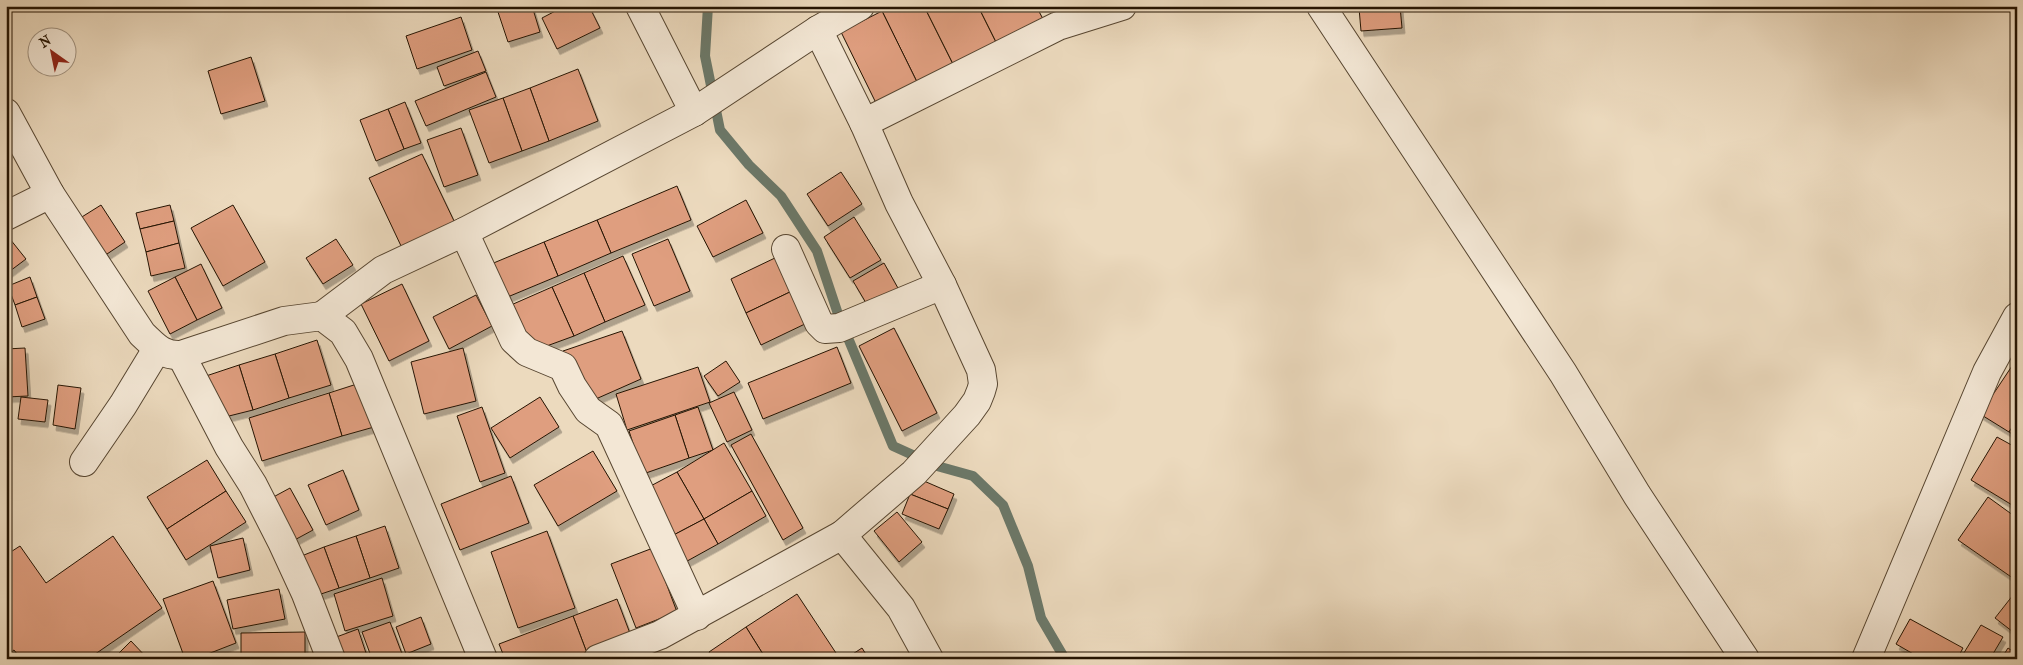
<svg xmlns="http://www.w3.org/2000/svg" width="2023" height="665" font-family="'IM FELL French Canon',serif">
	<style>
		.lines { fill: none; stroke-linecap: round; stroke-linejoin: round }
		.stream { stroke: #6b7869; stroke-width: 10 }
		.building { fill: #df9e7f; stroke: #251402; filter: url(#shadow) }
		.minor-casing { stroke: #574631; stroke-width: 30 }
		.minor { stroke: #f3e7d5; stroke-width: 28 }
	</style>
	<defs>
		<filter id="shadow"><feDropShadow dx="3" dy="5.5" stdDeviation="0" flood-color="#0004"/></filter>
	</defs>
	<rect width="100%" height="100%" fill="#ecdabe"/>
	<filter id="stains"><feTurbulence type="fractalNoise" baseFrequency=".004" numOctaves="4"/><feColorMatrix values="0 0 0 0 .2 0 0 0 0 .09 0 0 0 0 .02 0 0 0 .5 -.17"/></filter>
	<radialGradient id="worn" r=".72"><stop offset=".6" stop-color="#630" stop-opacity="0"/><stop offset="1" stop-color="#630" stop-opacity=".3"/></radialGradient>
	<g class="lines">
		<polyline class="stream" points="708,6 705,56 720,130 749,165 781,196 817,251 838,314 893,446 937,466 973,476 1003,505 1028,566 1041,618 1065,659"/>
	</g>
	<g class="building">
		<polygon points="496,6 532,6 540,32 508,42"/>
		<polygon points="565,6 589,6 600,28 557,49 542,18"/>
		<polygon points="891,6 924,6 953,64 917,82 882,11"/>
		<polygon points="924,6 978,6 996,42 953,64"/>
		<polygon points="978,6 1036,6 1043,19 996,42"/>
		<polygon points="1379,6 1400,6 1402,28 1361,31 1359,8"/>
		<polygon points="882,11 917,82 876,103 841,32"/>
		<polygon points="461,17 472,50 417,69 406,36"/>
		<polygon points="478,51 486,71 444,86 437,67"/>
		<polygon points="251,57 265,101 221,114 208,71"/>
		<polygon points="578,69 598,121 549,141 530,88"/>
		<polygon points="486,72 496,97 426,126 415,101"/>
		<polygon points="530,88 549,141 522,151 503,98"/>
		<polygon points="503,98 522,151 489,163 469,110"/>
		<polygon points="405,102 421,143 404,149 388,109"/>
		<polygon points="388,109 404,149 376,161 360,120"/>
		<polygon points="461,128 478,175 444,187 427,140"/>
		<polygon points="422,154 455,223 402,248 369,178"/>
		<polygon points="841,172 862,204 828,226 807,194"/>
		<polygon points="677,186 691,220 611,253 597,220"/>
		<polygon points="746,200 763,233 713,257 697,226"/>
		<polygon points="101,205 125,242 101,258 77,220"/>
		<polygon points="170,205 174,221 140,229 136,213"/>
		<polygon points="233,205 265,262 223,286 191,228"/>
		<polygon points="854,217 881,260 850,278 824,237"/>
		<polygon points="597,220 611,253 558,276 544,242"/>
		<polygon points="174,221 179,243 146,252 140,229"/>
		<polygon points="6,234 26,259 6,274"/>
		<polygon points="336,239 353,265 323,284 306,258"/>
		<polygon points="668,239 690,291 654,306 632,254"/>
		<polygon points="544,242 558,276 498,301 484,267"/>
		<polygon points="179,243 185,268 151,276 146,252"/>
		<polygon points="623,256 645,305 605,322 584,273"/>
		<polygon points="777,257 792,291 746,313 731,279"/>
		<polygon points="884,263 899,290 869,308 853,281"/>
		<polygon points="201,264 222,308 197,320 175,277"/>
		<polygon points="584,273 605,322 574,336 552,287"/>
		<polygon points="30,277 37,297 15,305 8,286"/>
		<polygon points="175,277 197,320 170,334 148,291"/>
		<polygon points="402,284 429,341 389,361 361,304"/>
		<polygon points="552,287 574,336 533,351 511,305"/>
		<polygon points="792,291 807,323 761,345 746,313"/>
		<polygon points="476,295 492,326 449,349 433,317"/>
		<polygon points="37,297 45,319 22,327 15,305"/>
		<polygon points="894,328 937,413 902,431 859,346"/>
		<polygon points="622,331 641,379 589,402 563,351"/>
		<polygon points="317,340 331,385 289,398 275,354"/>
		<polygon points="837,347 851,383 763,419 748,383"/>
		<polygon points="25,348 28,396 6,397 6,349"/>
		<polygon points="463,348 476,401 424,414 411,362"/>
		<polygon points="275,354 289,398 253,410 239,365"/>
		<polygon points="726,361 740,382 718,396 704,376"/>
		<polygon points="2014,363 2017,365 2017,420 2009,432 1980,414"/>
		<polygon points="239,365 253,410 217,419 197,379"/>
		<polygon points="698,367 710,402 627,430 616,394"/>
		<polygon points="360,383 374,427 342,436 329,393"/>
		<polygon points="58,385 81,388 75,429 53,425"/>
		<polygon points="734,392 752,430 727,442 709,403"/>
		<polygon points="329,393 342,436 262,461 249,418"/>
		<polygon points="21,397 48,400 45,422 18,419"/>
		<polygon points="540,397 559,427 510,458 491,428"/>
		<polygon points="482,407 505,473 480,482 457,416"/>
		<polygon points="698,407 713,450 689,458 675,415"/>
		<polygon points="675,415 689,458 643,474 629,431"/>
		<polygon points="2017,420 2017,437 2009,432"/>
		<polygon points="751,434 803,528 783,540 731,445"/>
		<polygon points="1997,437 2017,448 2017,508 1971,480"/>
		<polygon points="724,443 752,491 704,519 677,472"/>
		<polygon points="593,451 617,491 558,526 534,485"/>
		<polygon points="207,460 226,491 167,529 147,497"/>
		<polygon points="343,470 359,510 326,525 308,485"/>
		<polygon points="677,472 704,519 666,539 643,490"/>
		<polygon points="511,476 529,523 460,550 441,504"/>
		<polygon points="917,478 954,494 948,509 910,494"/>
		<polygon points="290,488 313,530 289,543 266,501"/>
		<polygon points="226,491 246,522 186,560 167,529"/>
		<polygon points="752,491 766,516 718,544 704,519"/>
		<polygon points="910,494 948,509 939,529 902,514"/>
		<polygon points="1988,497 2017,518 2017,581 1958,540"/>
		<polygon points="897,512 922,542 899,562 874,531"/>
		<polygon points="704,519 718,544 680,565 666,539"/>
		<polygon points="385,526 399,568 370,578 356,536"/>
		<polygon points="547,531 575,608 518,628 491,552"/>
		<polygon points="113,536 162,608 88,659 21,659 14,650 6,655 6,555 20,546 46,583"/>
		<polygon points="356,536 370,578 339,588 324,547"/>
		<polygon points="243,538 250,570 218,578 210,546"/>
		<polygon points="324,547 339,588 315,596 299,557"/>
		<polygon points="653,548 677,612 636,628 611,564"/>
		<polygon points="382,578 393,616 345,631 334,594"/>
		<polygon points="213,581 236,643 195,659 185,659 163,599"/>
		<polygon points="279,589 285,619 233,629 227,600"/>
		<polygon points="2017,590 2017,635 1995,618"/>
		<polygon points="797,594 836,653 827,659 766,659 746,627"/>
		<polygon points="617,599 631,636 587,653 573,616"/>
		<polygon points="573,616 587,653 572,659 505,659 499,644"/>
		<polygon points="421,617 431,644 406,654 396,627"/>
		<polygon points="1910,619 1963,648 1957,659 1922,659 1896,644"/>
		<polygon points="390,622 404,659 372,659 362,632"/>
		<polygon points="1981,625 2003,637 1990,659 1967,659 1962,656"/>
		<polygon points="746,627 766,659 713,659 709,652"/>
		<polygon points="358,629 368,659 339,659 331,639"/>
		<polygon points="305,632 305,659 241,659 241,633"/>
		<polygon points="131,641 148,659 113,659"/>
		<polygon points="862,648 869,659 845,659"/>
		<polygon points="2008,648 2017,654 2017,659 2001,659"/>
		<polygon points="697,654 700,659 690,659"/>
	</g>
	<g class="lines">
		<defs>
			<g id="minor">
				<polyline points="640,6 694,112"/>
				<polyline points="1321,6 1563,373 1637,495 1745,659"/>
				<polyline points="818,30 864,123 899,203 942,285 981,370 983,384 981,391 977,401 967,415 914,473 842,535"/>
				<path d="M6,113L50,194L142,334C155,346 162,356 181,355L284,321L322,316L343,332L359,359L483,659"/>
				<polyline points="864,123 1058,26 1122,6"/>
				<polyline points="6,216 50,194"/>
				<polyline points="464,232 514,340 527,352 563,367 572,386 588,410 609,425 697,616"/>
				<polyline points="786,249 819,323 825,329 839,328 942,285"/>
				<polyline points="322,316 383,270 464,232 694,112 818,30 860,6"/>
				<polyline points="181,355 229,447 253,485 282,542 306,594 331,659"/>
				<polyline points="84,462 123,405 157,349"/>
				<polyline points="598,659 660,635 842,535 901,608 929,659"/>
				<polyline points="1866,659 1987,372 2017,317"/>
			</g>
		</defs>
		<use href="#minor" class="minor-casing"/>
		<use href="#minor" class="minor"/>
	</g>
	<rect width="2023" height="665" fill="none" stroke="#ecdabe" stroke-width="25"/>
	<rect x="8" y="8" width="2008" height="650" fill="none" stroke="#251402" stroke-width="2.5"/>
	<rect x="12" y="12" width="1998" height="640" fill="none" stroke="#251402"/>
	<g transform="translate(52 52) rotate(327)"><circle r="24" fill="#f3e7d5" stroke="#a19381"/>
	<path d="M0-4L9 19L0 12L-9 19Z" fill="#8f2418"/>
	<text y="-8" font-size="14" font-weight="bold" text-anchor="middle" fill="#251402">N</text>
	</g>
	<rect width="100%" height="100%" filter="url(#stains)"/>
	<rect width="100%" height="100%" fill="url(#worn)"/>
</svg>
